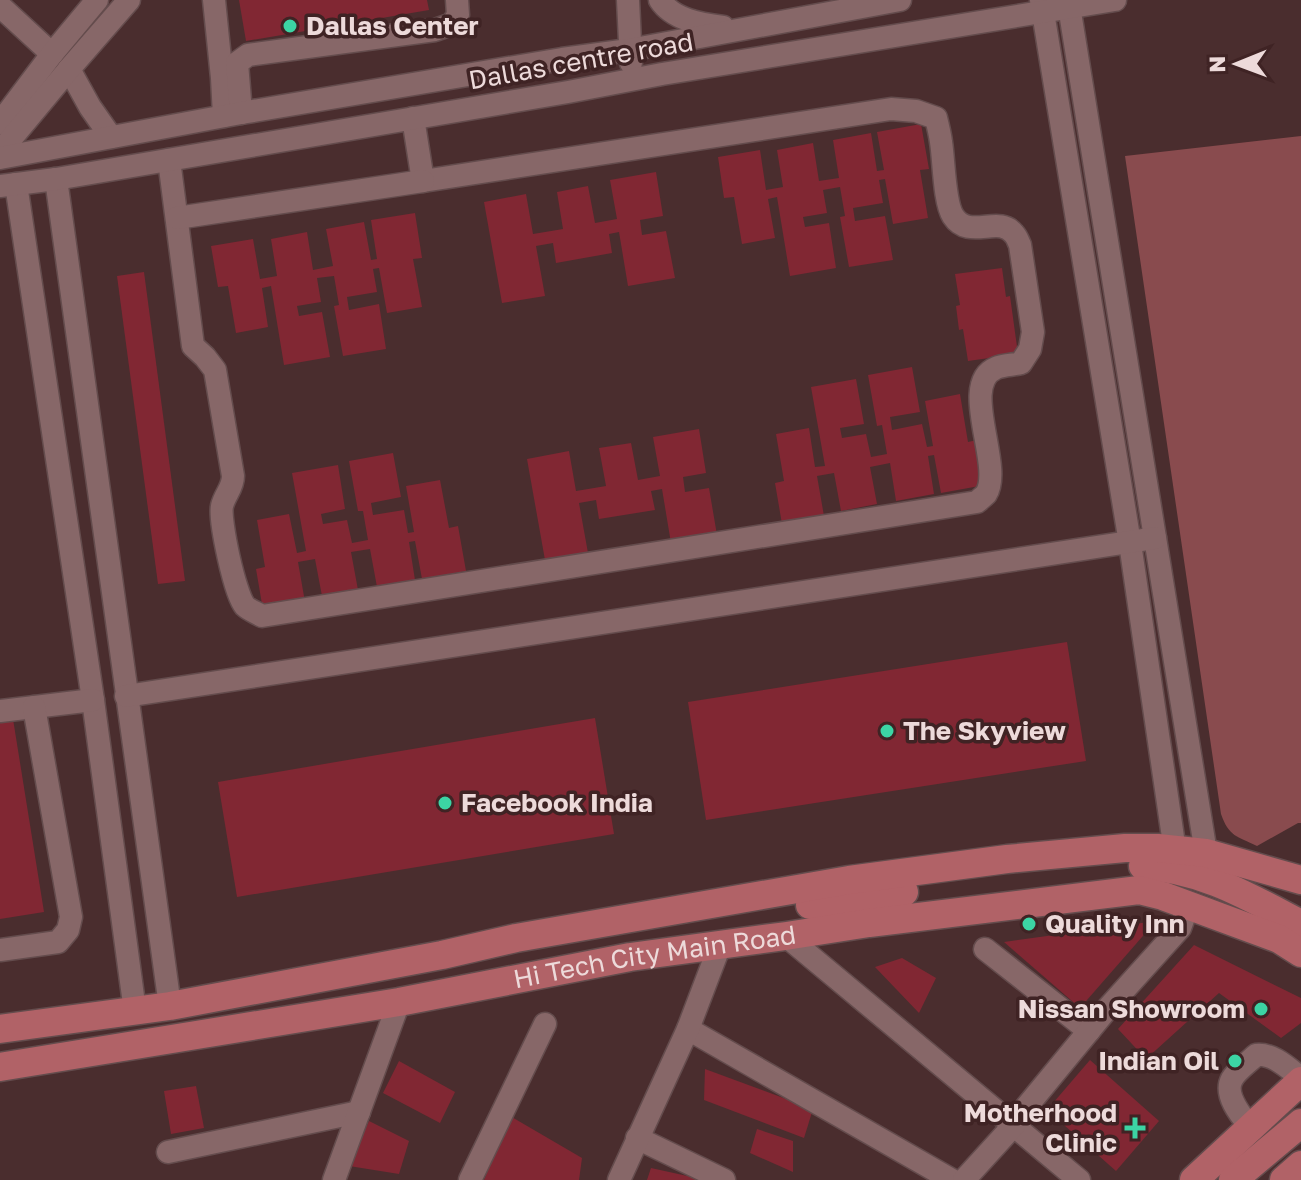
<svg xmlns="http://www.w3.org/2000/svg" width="1301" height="1180" font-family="'Golos Text',sans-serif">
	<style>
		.green { fill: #894b4e }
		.building { fill: #812733 }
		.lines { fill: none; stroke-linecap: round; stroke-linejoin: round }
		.minor-casing { stroke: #644c4d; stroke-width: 25 }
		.major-casing { stroke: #644c4d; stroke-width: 31 }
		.minor { stroke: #876768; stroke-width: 22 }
		.major { stroke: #b16267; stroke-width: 28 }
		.poi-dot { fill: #3cd4a4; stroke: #3f2324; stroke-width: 3 }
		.labels { text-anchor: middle; stroke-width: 7; stroke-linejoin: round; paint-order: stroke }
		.poi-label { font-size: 26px; font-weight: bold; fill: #eddada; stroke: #3f2324; text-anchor: start }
		.street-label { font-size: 26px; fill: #eddada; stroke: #3f2324 }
	</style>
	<rect width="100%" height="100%" fill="#4a2d2e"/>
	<path class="green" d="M1301,136V823H1298L1257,846C1237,836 1229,837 1221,814L1125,156Z"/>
	<g class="building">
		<polygon points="239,0 427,0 429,10 246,41"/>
		<polygon points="921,124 929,169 920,170 928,218 893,224 885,179 879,180 883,203 853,208 855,221 885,216 893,260 849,267 840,217 845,216 840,187 823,190 827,213 803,217 805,227 829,223 836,268 790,276 777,197 768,199 775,238 742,244 734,197 724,198 718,157 760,150 766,190 783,187 777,150 813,143 819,181 839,178 833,140 871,133 877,171 884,170 877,132"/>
		<polygon points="656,172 663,216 640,220 642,235 666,231 675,278 628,286 619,232 609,234 612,253 556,263 553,243 536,246 545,296 502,303 484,202 526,194 533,234 563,229 557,192 588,186 595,223 617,219 610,180"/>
		<polygon points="415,213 422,258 413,259 422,307 387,313 379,268 373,269 377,292 347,297 349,310 379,304 386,349 343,356 334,306 339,305 334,276 317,278 321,302 297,306 299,316 322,312 330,357 284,365 271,286 262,288 268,327 236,333 228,286 218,287 211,246 253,239 260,279 277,276 271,239 307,232 313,270 333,266 326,229 364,222 371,260 377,259 371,220"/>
		<polygon points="1002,268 1006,297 1010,296 1018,354 968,361 963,329 959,330 956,306 960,305 955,274"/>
		<polygon points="144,272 185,581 158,584 117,276"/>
		<polygon points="912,367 920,412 890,417 892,430 922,424 927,447 933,446 925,401 960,394 968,442 977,440 985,485 941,493 934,455 928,456 934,494 896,501 890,463 870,467 877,504 841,511 834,473 817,476 824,516 782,524 775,483 784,481 776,434 809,428 815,467 825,466 811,387 856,379 864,424 840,428 842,438 866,434 871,457 887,454 882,425 877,426 868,375"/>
		<polygon points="699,429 706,473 683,477 685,492 709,488 717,535 671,543 662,489 651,491 655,510 599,519 596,500 579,503 588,553 545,560 527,459 569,451 576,491 606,486 599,448 631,443 638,480 660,476 653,437"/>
		<polygon points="393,453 401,497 371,503 373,515 404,510 408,533 414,532 406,486 440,480 449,528 458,526 466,571 422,579 415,541 409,542 415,580 377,587 370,549 351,552 358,590 322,596 315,559 298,562 305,602 263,610 256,569 265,567 257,520 289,514 297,553 306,551 292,473 338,465 345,509 321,514 323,524 347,520 352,543 368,540 363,511 358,511 349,461"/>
		<polygon points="1067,642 1086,761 706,820 688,702"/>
		<polygon points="595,718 614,834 237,897 218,782"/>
		<polygon points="13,719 44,912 0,919 0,721"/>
		<polygon points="1156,921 1080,1008 1004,942"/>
		<polygon points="1194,945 1301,998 1301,1023 1281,1038 1219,993 1146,1059 1118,1029"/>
		<polygon points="902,958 936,978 919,1013 875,967"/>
		<polygon points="1090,1060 1159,1121 1116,1171 1047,1110"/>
		<polygon points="399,1061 455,1092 440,1123 383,1093"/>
		<polygon points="705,1069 813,1109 804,1138 704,1100"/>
		<polygon points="196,1086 204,1128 171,1134 164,1091"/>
		<polygon points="510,1116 582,1158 579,1180 484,1180"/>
		<polygon points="369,1121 409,1141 399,1174 349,1166"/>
		<polygon points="757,1129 793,1141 793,1172 750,1153"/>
		<polygon points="651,1168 701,1179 700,1180 647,1180"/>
	</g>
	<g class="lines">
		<defs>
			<g id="minor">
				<polyline points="214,0 222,78 224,116"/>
				<polyline points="628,0 631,63"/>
				<path d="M660,0C673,20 701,24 723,27"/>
				<polyline points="1041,0 1130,543 1175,851"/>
				<polyline points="1068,0 1206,853"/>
				<polyline points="0,6 52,54"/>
				<polyline points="69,69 90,107 111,137"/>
				<polyline points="241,113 237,63 248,55 435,30 452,24 458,15 457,0"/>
				<polyline points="0,123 52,54 97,0"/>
				<polyline points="0,152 69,69 129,0"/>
				<polyline points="0,158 241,113 562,59 629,50 900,0"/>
				<path d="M169,160L193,346L205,357L215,370L233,476C233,488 225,494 222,506C219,520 235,595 245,606C249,610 257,613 262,616L977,502C980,499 983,497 986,494C1004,466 958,384 996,368C1003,365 1013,365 1021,363L1030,349L1033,332L1020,245C1018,241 1017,237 1014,234C999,214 969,241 953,216C944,202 944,160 941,142C940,134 938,126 936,118L916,111L891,109L423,181L413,118"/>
				<polyline points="56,179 170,1006"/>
				<polyline points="16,184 93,700 135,1011"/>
				<polyline points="0,186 56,179 568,92 662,74 1115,0"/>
				<polyline points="177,218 423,181"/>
				<polyline points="126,696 1155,538"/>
				<polyline points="0,711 93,700"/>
				<polyline points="786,936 1079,1180"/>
				<polyline points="985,949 1089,1031"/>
				<polyline points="0,950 58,942 68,930 71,917 34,707"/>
				<polyline points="688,1029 952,1180"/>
				<path d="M1251,1128C1242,1117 1223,1095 1232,1079C1237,1070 1249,1062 1256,1055C1273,1053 1288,1068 1301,1078"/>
				<polyline points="637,1138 724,1180"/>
				<polyline points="168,1152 359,1112"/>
				<polyline points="334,1180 399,1002"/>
				<polyline points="470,1180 545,1024"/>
				<polyline points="619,1180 688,1029 720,945"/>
				<polyline points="964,1180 1014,1125 1023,1111 1107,1009 1180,928 1188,906"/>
			</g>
			<g id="major">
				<path d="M1143,866C1201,868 1251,898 1301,924"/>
				<polyline points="810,905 904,892"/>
				<polyline points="0,1029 170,1006 442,955 516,938 849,880 1007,859 1125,848 1158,848 1206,853 1301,880"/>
				<path id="s1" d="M0,1067L399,1002L630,957L786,936L869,923L1139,890L1163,896L1279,939L1301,953"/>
				<polyline points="1194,1180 1301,1081"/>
				<polyline points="1233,1180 1301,1123"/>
				<polyline points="1284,1180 1301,1165"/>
			</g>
		</defs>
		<use href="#minor" class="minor-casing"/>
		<use href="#major" class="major-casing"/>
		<use href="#minor" class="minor"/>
		<use href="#major" class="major"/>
	</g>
	<g class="poi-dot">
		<circle cx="290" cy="26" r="8"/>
		<circle cx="887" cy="731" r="8"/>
		<circle cx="445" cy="803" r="8"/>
		<circle cx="1029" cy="924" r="8"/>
		<circle cx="1261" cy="1009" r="8"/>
		<circle cx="1235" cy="1061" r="8"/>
		<path d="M1131 1116h8v8h8v8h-8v8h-8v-8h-8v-8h8z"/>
	</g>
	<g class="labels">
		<g class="poi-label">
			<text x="306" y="35">Dallas Center</text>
			<text x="903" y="740">The Skyview</text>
			<text x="461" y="812">Facebook India</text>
			<text x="1045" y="933">Quality Inn</text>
			<text x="1245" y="1018" text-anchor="end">Nissan Showroom</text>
			<text x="1219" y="1070" text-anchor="end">Indian Oil</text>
			<text x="1117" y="1122" text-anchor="end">Motherhood<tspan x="1117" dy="30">Clinic</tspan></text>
		</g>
		<g class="street-label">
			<text transform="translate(581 61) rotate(-10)" y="9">Dallas centre road</text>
			<text dy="9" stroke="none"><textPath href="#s1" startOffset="664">Hi Tech City Main Road</textPath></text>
		</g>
	</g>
	<g transform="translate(1237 64) rotate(269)" stroke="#3f2324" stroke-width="6" paint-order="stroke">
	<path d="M0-6L14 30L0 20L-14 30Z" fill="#eddada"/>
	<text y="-12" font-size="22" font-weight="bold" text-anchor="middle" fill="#eddada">N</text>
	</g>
</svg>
